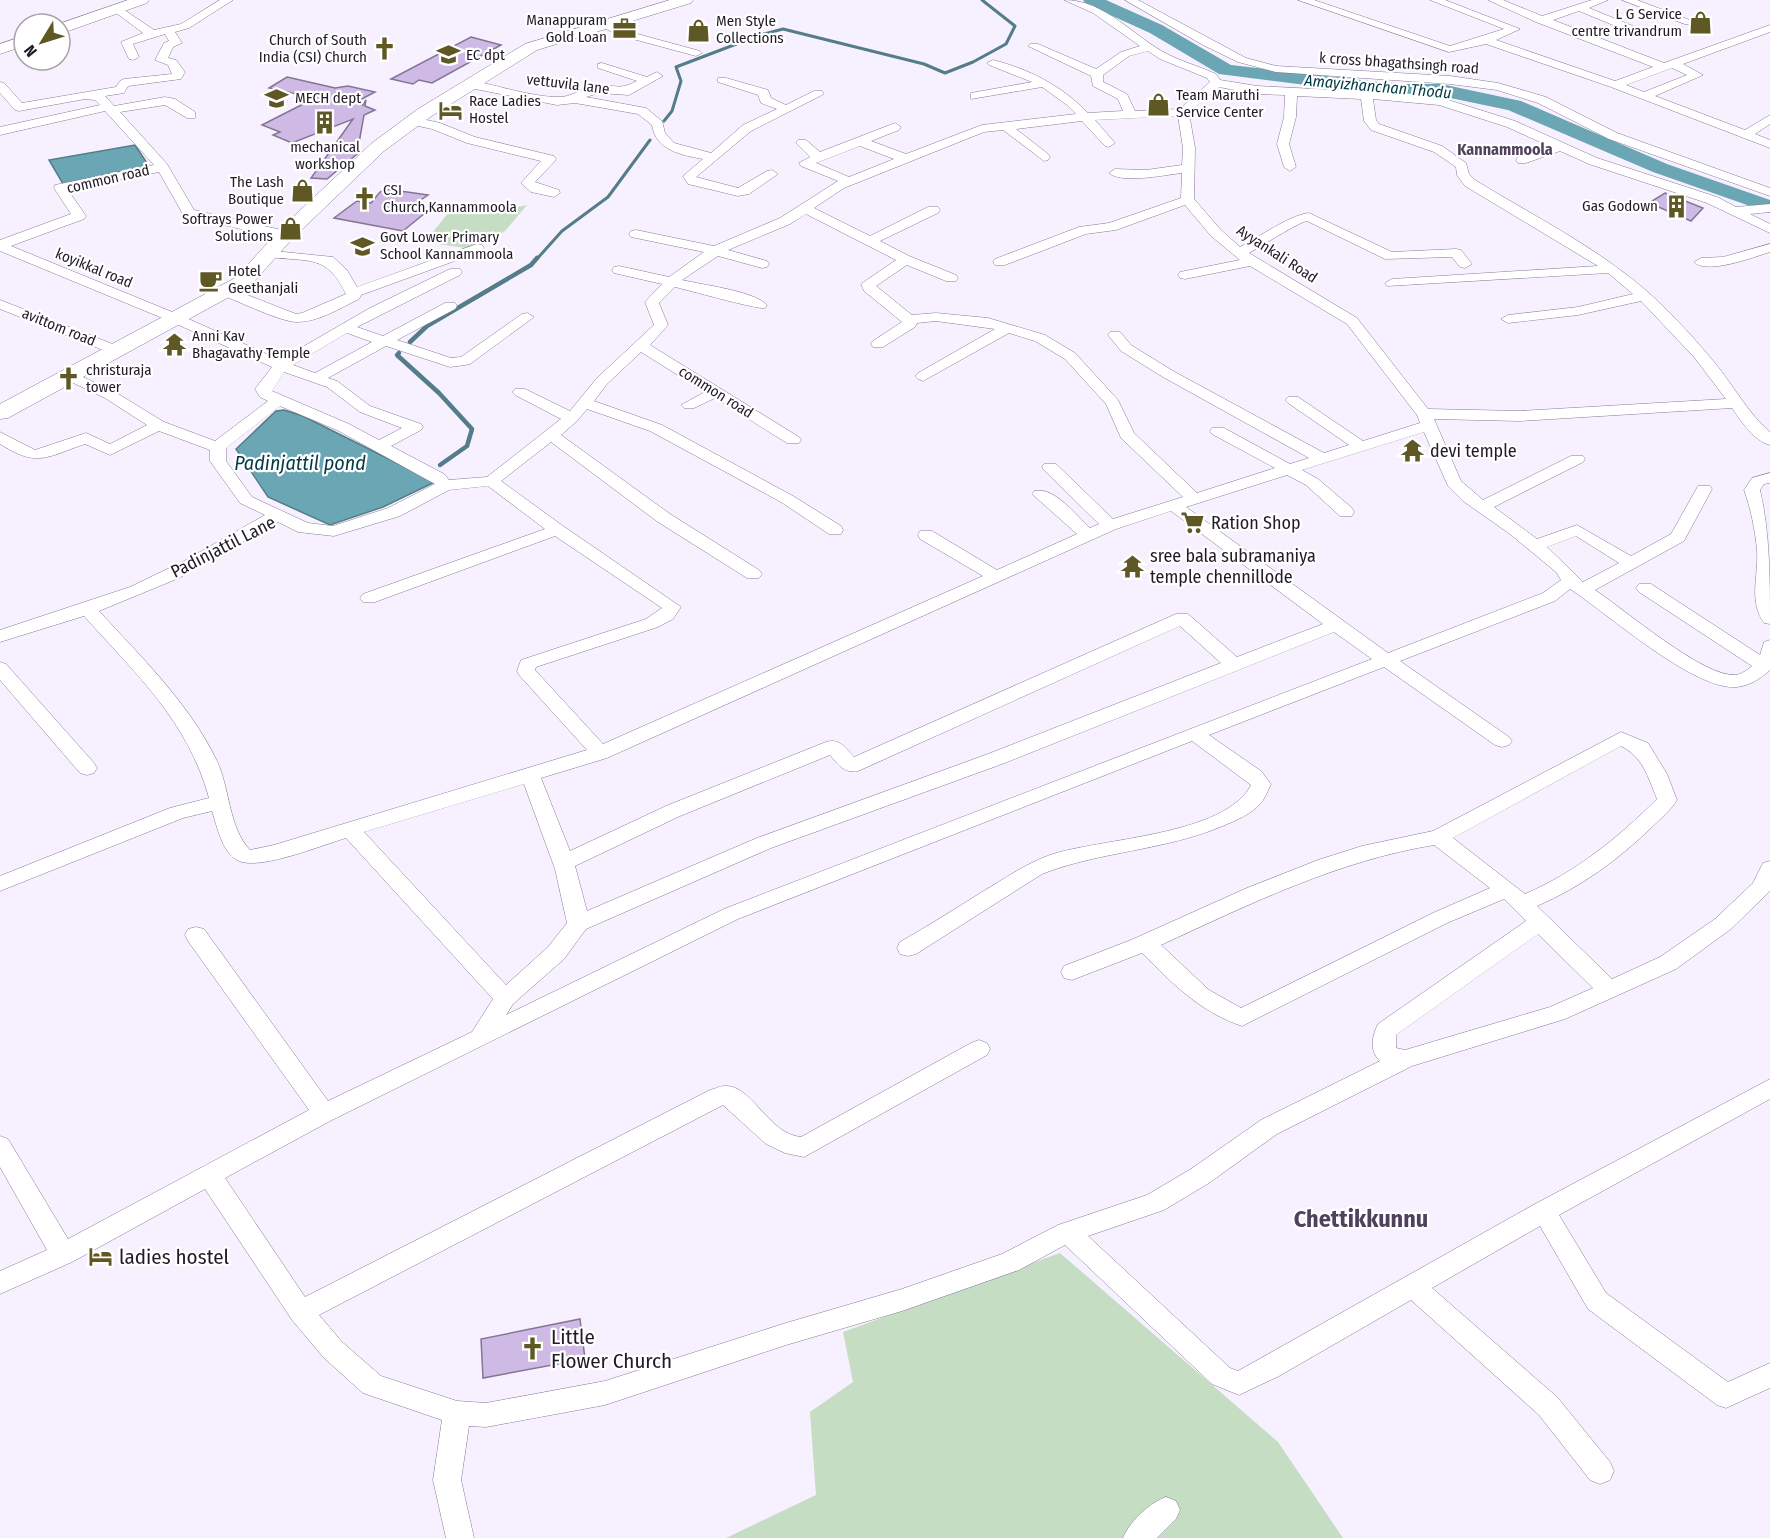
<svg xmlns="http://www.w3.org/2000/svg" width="1770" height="1538" font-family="'Fira Sans Condensed',sans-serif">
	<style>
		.green { fill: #c4ddc3 }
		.water { fill: #6aa6b3; stroke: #547c89; stroke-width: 1.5 }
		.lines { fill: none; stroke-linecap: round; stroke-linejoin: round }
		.stream-far1 { stroke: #547c89; stroke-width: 3 }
		.stream { stroke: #547c89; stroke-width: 4.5 }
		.river { fill: #6aa6b3; fill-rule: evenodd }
		.building { fill: #cfbae6; stroke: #847594; stroke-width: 1.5 }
		.street-casing { stroke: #887998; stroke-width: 1 }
		.secondary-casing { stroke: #887998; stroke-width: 1 }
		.street { fill: #fff; fill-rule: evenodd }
		.secondary { fill: #fff; fill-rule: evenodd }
		.labels { text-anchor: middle; stroke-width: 4.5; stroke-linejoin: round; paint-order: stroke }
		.far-poi-label { font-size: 15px; fill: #211b28; stroke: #fff; text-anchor: start }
		.far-street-label { font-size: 15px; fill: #211b28; stroke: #fff }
		.far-water-label { font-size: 16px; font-style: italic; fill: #003a44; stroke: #fff }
		.far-neighbourhood-label { font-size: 16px; font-weight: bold; fill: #50425e; stroke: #fff }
		.poi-label { font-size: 18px; fill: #211b28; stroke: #fff; text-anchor: start }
		.street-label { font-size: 18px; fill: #211b28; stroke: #fff }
		.water-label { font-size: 20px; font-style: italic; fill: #003a44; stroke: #fff }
		.near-poi-label { font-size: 21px; fill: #211b28; stroke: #fff; text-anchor: start }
		.near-neighbourhood-label { font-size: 24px; font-weight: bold; fill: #50425e; stroke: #fff }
	</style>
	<rect width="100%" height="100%" fill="#f7f1ff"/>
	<g class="green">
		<polygon points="527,205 505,231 473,249 425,242 453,207 493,212"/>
		<polygon points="1060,1253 1278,1442 1343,1538 726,1538 816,1495 810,1412 853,1382 843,1332"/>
	</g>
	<g class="water">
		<polygon points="135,145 149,166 63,184 49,160"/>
		<polygon points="284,410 303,416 435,482 383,507 330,525 268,497 236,449 276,411"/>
	</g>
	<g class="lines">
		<g class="stream-far1">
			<polyline points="664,121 672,111 681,81 676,67 760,35 783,29 924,64 945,73 973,62 1006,44 1015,26 982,0"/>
			<polyline points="536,260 562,231 608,197 650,140"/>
		</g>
		<g class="stream">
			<polyline points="410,342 427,326 531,265 537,258"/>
			<polyline points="399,353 397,355 439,393 472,429 467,446 440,465"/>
		</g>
		<polygon class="river" points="1083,0 1106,0 1162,25 1231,65 1395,84 1441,84 1521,101 1667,164 1770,200 1770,213 1653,172 1508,110 1441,96 1395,96 1219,74 1150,33 1086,4"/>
	</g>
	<g class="building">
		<polygon points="471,37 501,45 432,83 419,80 413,84 391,79"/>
		<polygon points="287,77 335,88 348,86 375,92 356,102 363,105 366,100 365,106 375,110 364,115 357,154 327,179 311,178 353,119 292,143 273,135 280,132 262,125 315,98 269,88"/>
		<polygon points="386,189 428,195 406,210 425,213 403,231 334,218 357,201 371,203 380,192"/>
		<polygon points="1665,193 1703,208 1691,221 1649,203"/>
		<polygon points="580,1319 585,1359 483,1378 481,1339"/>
	</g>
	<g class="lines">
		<defs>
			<g id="street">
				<path d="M220,0H233L189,28L175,32L182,43L173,47L168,58L176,60L185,72L181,79L128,86L124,93L105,96L114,106L165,97L175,99L195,112V118H187L165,105L120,112L167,164L194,210L290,232L292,235L290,238L285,239L184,216L159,172L68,190L86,216L84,219L11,246L182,316L280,360L370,308L450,269H460L462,272L460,275L357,327L383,336L445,303H455L457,306L455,309L397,340L451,358L461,357L522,314L527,313L534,317L470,364L465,365L450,367L386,346L328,378L337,381L370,406L421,424L423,427L421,430L391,446L444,474L449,480L487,477L561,419L515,395L512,392L515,389H525L570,411L597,378L654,325L645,302L662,284L614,273L612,270L614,267L619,266L669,277L704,252L631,237L629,234L631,231L636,230L714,246L780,218L838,181L801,166L799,163L810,157L796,143L798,140H806L820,152L895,123L901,127L899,130L871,141L906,154L982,125L1076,114L1067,105L1042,87L971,99V93L1032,82L989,65L987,63L993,60C1029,69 1062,86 1088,113L1123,111L1118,99L1093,86L1091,76L1028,46L1030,44H1038L1096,69L1121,52L1140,46L1093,13L1064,0C1106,0 1133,37 1169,55C1183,62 1201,67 1216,74L1220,80L1257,86L1415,94L1445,99L1515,121L1597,158L1717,197L1736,207L1770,204V212L1750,214L1770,224V233L1707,203L1589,164L1560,151L1526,163H1518L1516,160L1518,157L1549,146L1507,127L1439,105L1373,99L1376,120L1379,124L1442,146L1466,163L1469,174L1475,180C1540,220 1609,253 1664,307C1683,326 1702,347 1719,368C1736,390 1749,414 1770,432V445C1754,441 1741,421 1732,408L1520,421L1434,419L1461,481L1483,500L1571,456H1583L1585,459L1583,462L1494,507L1537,539L1577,525L1631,556L1671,534L1698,486H1710L1712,489L1684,541L1595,590C1624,609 1704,678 1736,675C1742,674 1747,670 1752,666L1639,592L1636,588L1639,584H1651L1760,655L1764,642L1770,640V670C1760,679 1751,685 1737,687C1694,691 1607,613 1570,589L1555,601L1400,661L1509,737L1512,741L1509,745L1502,747L1495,745L1384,667L1209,735L1261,771L1271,784C1268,790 1265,799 1260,804C1251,814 1237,820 1225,825C1165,851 1100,851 1042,874L916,954L908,956L900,954L897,948L900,942C928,926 955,909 982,892C1004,879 1025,864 1050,855C1100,838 1225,836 1251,785L1192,741L738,919L332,1120L225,1178L305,1297L710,1090C715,1089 722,1085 728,1086C754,1089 769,1134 801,1137L971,1043L979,1040L987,1043L990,1049L987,1055L804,1157L785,1153L766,1144L723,1105L319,1315L342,1342L381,1376L457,1401L486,1403L605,1381L786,1323L902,1289L1002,1254L1058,1225L1147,1195L1191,1169L1261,1120L1380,1061C1369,1051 1372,1036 1378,1024L1526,921L1504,899L1447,923L1242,1026C1200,1012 1173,984 1142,953L1072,980L1064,978L1061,972L1064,966L1131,940L1247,888L1318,860L1362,846L1433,831L1621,732L1648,743L1667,774L1677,800C1671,810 1660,819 1652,827C1618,860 1581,887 1537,906L1612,979L1660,957L1715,919L1753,883L1763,863L1770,861V891L1731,929L1676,969L1565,1019L1412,1066L1277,1134L1209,1183L1164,1210L1088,1236L1230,1368L1238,1371L1535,1204L1770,1079V1099L1559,1215L1606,1293L1728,1382L1770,1363V1388L1726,1408L1717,1405L1588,1309L1540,1226L1432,1288L1557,1397L1610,1462L1614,1471L1610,1480L1600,1484L1590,1480L1539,1415L1411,1300L1279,1376L1239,1395L1212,1384L1065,1245L1019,1270L902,1311L786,1345L605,1405L486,1427L469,1426L461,1480L474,1538H446L433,1480L442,1420L363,1393L324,1358L292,1320L205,1189L72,1262L0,1294V1271L47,1250L0,1167V1136L8,1139L68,1239L309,1110L188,941L185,935L188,929L196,927L204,929L328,1101L472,1032L493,999L346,838C322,845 257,872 237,860C222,852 217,826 212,811L183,818L0,891V876L170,808L209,798C188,721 135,673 84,616L0,642V630L130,587L184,561L265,515L240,503L210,461V450L159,431L110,455L85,444C46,457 38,468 0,444V432L35,450L86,433L110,444L147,425L105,398L65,379L62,376L70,371L115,392L164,422L215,441L268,401L260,397L255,389L272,367L172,322L0,251V240L71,214L54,188L55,185L154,165L105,111L0,135V127L100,105L95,100L85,99L19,111L15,110L0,93V82L4,83L22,103L116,87L120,81L124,79L172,74L168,65L155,60L164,43L169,41L165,34L133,44L139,57L133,60L129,59L121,42L143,33L111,9L112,7H120L154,30L181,24ZM1148,51L1160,59L1207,78L1210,82L1180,109L1135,111L1127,94L1103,82V75L1129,56ZM1219,87L1257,94L1285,95L1284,117L1277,144L1284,167L1290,171L1296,167L1289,144L1296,117L1297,96L1361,99L1364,121L1371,130L1434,152L1456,167L1457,175L1465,186L1598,266L1392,279L1385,283L1387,286L1608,273L1633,294L1578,307L1508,315L1501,319L1508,323L1578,315L1641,301L1694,357L1726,399L1520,411L1428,409L1357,318L1249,253C1260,247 1299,222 1307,221L1385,259L1452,257L1460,267L1465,268L1472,264L1461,250L1456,249L1392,252L1309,213C1290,215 1259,237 1240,247L1221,230L1194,199L1195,148L1189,113ZM1178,116L1183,148L1182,165L1146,170L1115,169L1109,173C1121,184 1165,175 1182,173L1181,198L1109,223L1079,227L995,259L993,262L995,265H1005L1086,234L1116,230L1185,205L1211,236L1240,260L1180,272L1178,275L1180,278L1185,279L1250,266L1347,324L1417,415L1420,423L1363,441L1298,397H1288L1285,400L1288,403L1349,445L1324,453L1173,371L1131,345L1120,332H1110L1108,335L1121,351L1163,377L1309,458L1290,464L1224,428H1212L1210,431L1212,434L1275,468L1197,493L1134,433L1118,400L1075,353L1045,335L988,318L936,313L912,315L876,286L907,265L946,281H956L958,278L956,275L909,256L880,241L938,213L940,210L938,207H928L870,236L814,208L844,188L984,132L1003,130L1044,161L1048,160L1050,157L1048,154L1016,129L1082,121L1105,146L1109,147L1115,143L1095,120ZM860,146L894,159L849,177L816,163ZM806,214L896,260L861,284L864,291L902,322L873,341L871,344L873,347H883L915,327L917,323L936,321L995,329L918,373L915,376L918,379L923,381L1009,333L1035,341L1065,359L1106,404L1121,438L1183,497L1113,519L1056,464H1044L1042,467L1044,470L1099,524L1090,528C1076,515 1054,486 1034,491L1032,494L1077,534L997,570L932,531H920L918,535L920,539L983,576L603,744L535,670L536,667L658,627L673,619L681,607L563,526L501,481L551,442L658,522L747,578H759L762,574L759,570L670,514L561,435L577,421L587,409L650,431L781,502L829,534H841L843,530L841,526L793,496L662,425L594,401L607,384L641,352L705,392L681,405L684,408H694L715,398L787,443H799L801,440L799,437L650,345L668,325L659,303L675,287C688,290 759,310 765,308L767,305C754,291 703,285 682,280L718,256L762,268L767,267L769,264L767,261L728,250L790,224ZM347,333L372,342L315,373L293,365ZM284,372L327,387L360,412L402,428L379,440L349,424L272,391ZM280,406L337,430L435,484L388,508L333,526L308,523L252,497L226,461V448ZM1424,432L1448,486L1463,501L1510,534L1556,572L1561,580L1543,593L1388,653L1186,507L1287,475L1306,485L1340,516H1352L1354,512L1352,508L1318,479L1302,470ZM488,486L545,529L363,594L360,598L363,602H375L555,536L662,608L646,619L521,660L517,671L519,675L587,750L274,845L250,850C228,827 230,787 216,759C188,702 141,657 99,611L179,578L278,522L298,532L334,536L400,516L449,490ZM1171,511L1323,624L1237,657L1188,614H1176L854,757C845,748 840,738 826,742L666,806L570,851L541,778L607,758L1116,529ZM1576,536L1619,563L1583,582L1547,547ZM1180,626L1221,663L988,754L757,838L587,911L575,866L680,816L830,755C838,764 844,774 858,771ZM1334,632L1372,659L724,909L506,1015L513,1004L564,959L586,929L771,848L1002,764ZM1621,746C1643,757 1648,777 1657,799C1618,838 1576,872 1525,894L1453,838ZM524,784L555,869L567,923L548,947L506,985L364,832ZM1434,845L1490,888L1433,913L1241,1008L1209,990L1161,945C1250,904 1337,861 1434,845ZM1538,934L1593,988L1550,1007L1405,1050L1396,1048V1035Z"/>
				<polygon points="1125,0 1138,0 1246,58 1276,66 1450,76 1498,83 1546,97 1617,133 1770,188 1770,196 1609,139 1538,103 1497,90 1450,84 1276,72 1238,62 1203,45"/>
				<path d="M1298,0H1314L1450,46L1504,29L1430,0H1445L1520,29L1496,40L1615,81L1653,67L1536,22L1488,0H1503L1542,16L1592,0H1608L1589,8L1633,26V30H1625L1579,11L1553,20L1664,63L1770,25V32L1683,64L1703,75L1655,96L1745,130L1770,115V124L1755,134L1770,140V148L1611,87L1486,44L1449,52ZM1672,68L1687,75L1644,92L1626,85Z"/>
				<polygon points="1622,0 1637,0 1695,22 1693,24 1685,24"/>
				<polygon points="605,22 630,32 700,51 702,53 696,56 622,36 601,27 601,23"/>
				<path d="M602,63L647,77L657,72L663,76L629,95L599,93L586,97L646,108L662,121L665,133L674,143L711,153L743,125L777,109L761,103L758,95L718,82V78H726L768,90L771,98L786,105L814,91H822L824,94L751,131L696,177L738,188L767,171L772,170L778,174L749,194L738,196L688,184L683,176L703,159C682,155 656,151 652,125L638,114L575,103L557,105L470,88L464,84L470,80C495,85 533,97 557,97C572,98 582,87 597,86C616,84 618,91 637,81L598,68V64Z"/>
				<polygon points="413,117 440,123 475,137 554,156 556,159 554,162 535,182 559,190 560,193 554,197 531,192 521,183 541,161 467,143 432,129 409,124 407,121"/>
				<path d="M477,244L482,245L484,248L482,251L361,295L359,299C340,308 319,322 297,322C281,322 240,302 222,295L220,292L227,288L232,289L296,314L302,313L346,294C327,254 309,262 269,257L264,256L262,253L264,250L333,257L347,270L357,287Z"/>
				<path d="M1770,244V252C1754,257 1707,275 1694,262L1701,258L1723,257Z"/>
				<polygon points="0,300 123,348 125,351 123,354 113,354 0,309"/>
				<path d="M1770,473V483L1764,484L1760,490C1770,531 1770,581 1770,624L1764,623C1748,600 1759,575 1757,550C1755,530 1751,509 1744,490L1752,478Z"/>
				<polygon points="0,662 6,664 94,763 97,768 94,773 87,775 80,773 0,680"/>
				<path d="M1166,1497L1176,1501L1180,1510L1176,1519L1157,1538H1123C1130,1521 1149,1503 1166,1497Z"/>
			</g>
			<g id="secondary">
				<polygon points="128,0 149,0 147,3 60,34 59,24"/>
				<polygon points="670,0 693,0 691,3 537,50 430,117 384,151 292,239 251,285 8,418 0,419 0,404 237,277 278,231 372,143 418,109 525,44"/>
				<polygon points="24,36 24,46 0,54 0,44"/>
			</g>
		</defs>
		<use href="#street" class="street-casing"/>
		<use href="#secondary" class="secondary-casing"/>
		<use href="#street" class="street"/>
		<use href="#secondary" class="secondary"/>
	</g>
	<defs>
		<symbol id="shop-bare" viewBox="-9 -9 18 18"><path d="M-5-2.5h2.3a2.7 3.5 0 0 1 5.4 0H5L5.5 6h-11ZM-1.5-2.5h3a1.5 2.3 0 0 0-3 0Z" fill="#5f5825" stroke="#fff" stroke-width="2.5" paint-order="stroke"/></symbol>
		<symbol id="office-bare" viewBox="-9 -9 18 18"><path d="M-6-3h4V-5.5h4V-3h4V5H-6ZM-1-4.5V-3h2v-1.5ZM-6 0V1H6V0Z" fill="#5f5825" stroke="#fff" stroke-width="2.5" paint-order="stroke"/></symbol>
		<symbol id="church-bare" viewBox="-9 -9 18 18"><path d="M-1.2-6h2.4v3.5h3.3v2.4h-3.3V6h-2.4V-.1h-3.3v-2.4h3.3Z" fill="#5f5825" stroke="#fff" stroke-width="2.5" paint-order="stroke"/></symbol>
		<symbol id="university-bare" viewBox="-9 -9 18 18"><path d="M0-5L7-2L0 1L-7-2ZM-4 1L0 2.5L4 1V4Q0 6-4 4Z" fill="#5f5825" stroke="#fff" stroke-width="2.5" paint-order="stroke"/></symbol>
		<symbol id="hotel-bare" viewBox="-9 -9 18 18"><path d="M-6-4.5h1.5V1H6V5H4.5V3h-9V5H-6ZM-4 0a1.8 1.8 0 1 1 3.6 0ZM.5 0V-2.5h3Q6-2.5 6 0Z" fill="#5f5825" stroke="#fff" stroke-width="2.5" paint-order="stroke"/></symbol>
		<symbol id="building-bare" viewBox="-9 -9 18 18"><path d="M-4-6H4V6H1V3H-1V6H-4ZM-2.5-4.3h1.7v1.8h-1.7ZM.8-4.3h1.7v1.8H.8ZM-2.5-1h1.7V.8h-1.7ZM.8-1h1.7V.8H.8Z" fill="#5f5825" stroke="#fff" stroke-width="2.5" paint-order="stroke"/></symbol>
		<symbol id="school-bare" viewBox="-9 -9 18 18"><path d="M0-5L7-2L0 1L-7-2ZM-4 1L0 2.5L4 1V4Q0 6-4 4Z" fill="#5f5825" stroke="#fff" stroke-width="2.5" paint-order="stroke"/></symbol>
		<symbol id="cafe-bare" viewBox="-9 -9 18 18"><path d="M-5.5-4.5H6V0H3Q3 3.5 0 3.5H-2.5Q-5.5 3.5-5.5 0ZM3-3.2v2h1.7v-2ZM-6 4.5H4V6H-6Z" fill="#5f5825" stroke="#fff" stroke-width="2.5" paint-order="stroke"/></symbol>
		<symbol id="temple-bare" viewBox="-9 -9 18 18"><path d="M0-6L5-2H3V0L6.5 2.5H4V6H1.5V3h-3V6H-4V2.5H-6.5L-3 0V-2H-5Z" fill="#5f5825" stroke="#fff" stroke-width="2.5" paint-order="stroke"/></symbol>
		<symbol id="supermarket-bare" viewBox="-9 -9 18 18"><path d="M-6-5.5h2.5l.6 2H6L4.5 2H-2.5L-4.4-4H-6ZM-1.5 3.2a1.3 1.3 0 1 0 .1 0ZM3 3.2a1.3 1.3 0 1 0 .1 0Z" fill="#5f5825" stroke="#fff" stroke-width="2.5" paint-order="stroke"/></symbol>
	</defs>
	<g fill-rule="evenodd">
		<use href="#shop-bare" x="1684" y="6" width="33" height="33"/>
		<use href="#office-bare" x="608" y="12" width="33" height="33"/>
		<use href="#shop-bare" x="682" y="14" width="33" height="33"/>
		<use href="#church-bare" x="368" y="32" width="33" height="33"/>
		<use href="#university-bare" x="432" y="38" width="33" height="33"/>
		<use href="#university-bare" x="260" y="82" width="33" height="33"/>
		<use href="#shop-bare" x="1142" y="88" width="33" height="33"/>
		<use href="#hotel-bare" x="434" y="94" width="33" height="33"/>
		<use href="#building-bare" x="308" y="106" width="33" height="33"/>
		<use href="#shop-bare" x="286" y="174" width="33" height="33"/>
		<use href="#church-bare" x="348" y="182" width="33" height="33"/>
		<use href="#building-bare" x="1660" y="190" width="33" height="33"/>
		<use href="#shop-bare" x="274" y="212" width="33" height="33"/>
		<use href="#school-bare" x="346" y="230" width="33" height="33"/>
		<use href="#cafe-bare" x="194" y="264" width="33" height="33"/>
		<use href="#temple-bare" x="158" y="328" width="33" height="33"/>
		<use href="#church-bare" x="52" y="362" width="33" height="33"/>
		<use href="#temple-bare" x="1396" y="434" width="33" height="33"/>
		<use href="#supermarket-bare" x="1176" y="506" width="33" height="33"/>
		<use href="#temple-bare" x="1116" y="550" width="33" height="33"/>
		<use href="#hotel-bare" x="84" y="1240" width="33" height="33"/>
		<use href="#church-bare" x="516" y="1332" width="33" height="33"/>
	</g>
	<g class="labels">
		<g class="far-poi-label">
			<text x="1682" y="19" text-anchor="end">L G Service<tspan x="1682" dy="17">centre trivandrum</tspan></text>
			<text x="607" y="25" text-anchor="end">Manappuram<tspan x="607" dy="17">Gold Loan</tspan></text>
			<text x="716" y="26">Men Style<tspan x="716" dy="17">Collections</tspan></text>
			<text x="367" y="45" text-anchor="end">Church of South<tspan x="367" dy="17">India (CSI) Church</tspan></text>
			<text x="466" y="60">EC dpt</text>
			<text x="1176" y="100">Team Maruthi<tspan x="1176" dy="17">Service Center</tspan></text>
			<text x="295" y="103">MECH dept</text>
			<text x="469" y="106">Race Ladies<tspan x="469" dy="17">Hostel</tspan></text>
			<text x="325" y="152" text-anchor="middle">mechanical<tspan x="325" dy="17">workshop</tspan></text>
			<text x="284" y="187" text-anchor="end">The Lash<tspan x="284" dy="17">Boutique</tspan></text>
			<text x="383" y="195">CSI<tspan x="383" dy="17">Church,Kannammoola</tspan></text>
			<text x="1658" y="211" text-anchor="end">Gas Godown</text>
			<text x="273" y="224" text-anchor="end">Softrays Power<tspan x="273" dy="17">Solutions</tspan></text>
			<text x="380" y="242">Govt Lower Primary<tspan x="380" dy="17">School Kannammoola</tspan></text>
			<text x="228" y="276">Hotel<tspan x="228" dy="17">Geethanjali</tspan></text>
			<text x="192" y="341">Anni Kav<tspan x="192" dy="17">Bhagavathy Temple</tspan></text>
			<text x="86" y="375">christuraja<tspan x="86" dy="17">tower</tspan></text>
		</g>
		<g class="far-street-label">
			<text transform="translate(1399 63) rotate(4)" y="5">k cross bhagathsingh road</text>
			<text transform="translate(568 84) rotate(7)" y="5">vettuvila lane</text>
			<text transform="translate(108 179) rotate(-13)" y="5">common road</text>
			<text transform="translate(1277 254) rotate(33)" y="5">Ayyankali Road</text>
			<text transform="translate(94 268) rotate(22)" y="5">koyikkal road</text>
			<text transform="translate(59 327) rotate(22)" y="5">avittom road</text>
			<text transform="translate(716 392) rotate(32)" y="5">common road</text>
		</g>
		<g class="far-water-label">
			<text transform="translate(1378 86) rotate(5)" y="6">Amayizhanchan Thodu</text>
		</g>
		<g class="far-neighbourhood-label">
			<text x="1505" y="155">Kannammoola</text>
		</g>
		<g class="poi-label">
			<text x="1430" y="457">devi temple</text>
			<text x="1211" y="529">Ration Shop</text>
			<text x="1150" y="562">sree bala subramaniya<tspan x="1150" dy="21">temple chennillode</tspan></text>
		</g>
		<g class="street-label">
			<text transform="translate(223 547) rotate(-27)" y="6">Padinjattil Lane</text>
		</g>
		<g class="water-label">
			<text x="300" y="470">Padinjattil pond</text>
		</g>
		<g class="near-poi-label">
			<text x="119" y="1264">ladies hostel</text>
			<text x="551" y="1344">Little<tspan x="551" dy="24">Flower Church</tspan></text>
		</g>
		<g class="near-neighbourhood-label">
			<text x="1361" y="1227">Chettikkunnu</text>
		</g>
	</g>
	<g transform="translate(42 42) rotate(232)"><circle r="28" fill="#ffffff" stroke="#a6a4a9" stroke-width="1.5"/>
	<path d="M0-4.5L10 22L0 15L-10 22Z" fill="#5f5825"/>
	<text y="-9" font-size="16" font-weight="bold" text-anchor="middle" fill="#211b28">N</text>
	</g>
</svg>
